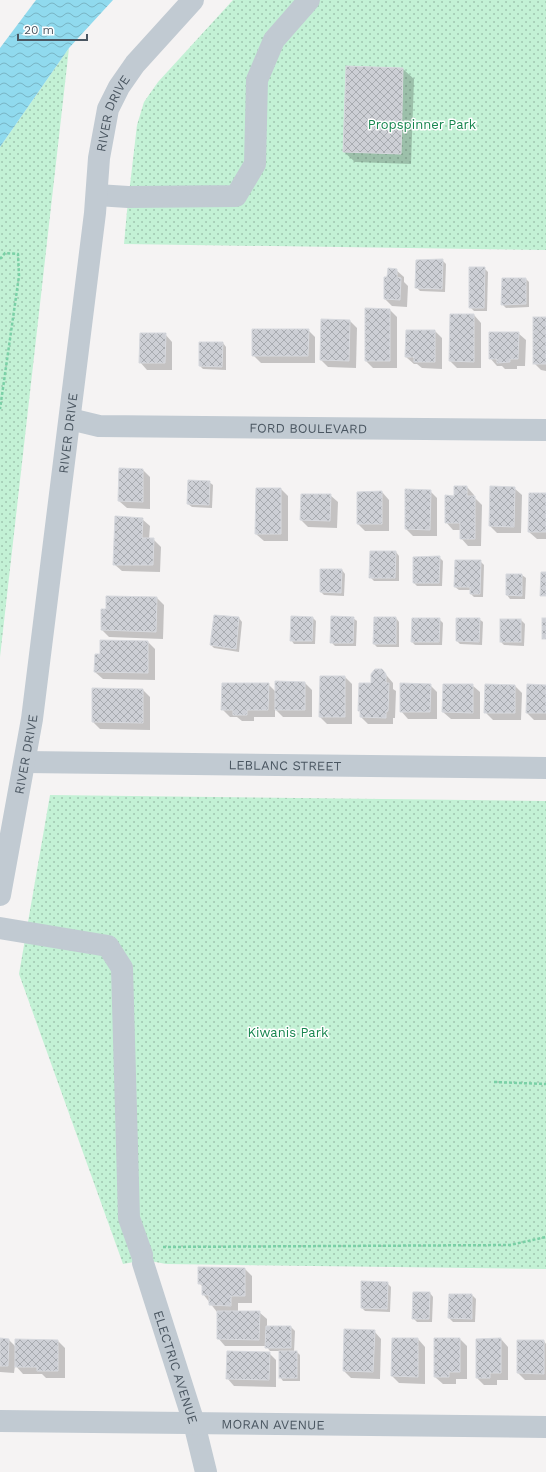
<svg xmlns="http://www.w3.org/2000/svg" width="546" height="1472" font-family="'Work Sans',sans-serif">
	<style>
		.park { fill: url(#park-dots) }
		.water { fill: url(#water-waves) }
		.shadow { fill: #0003 }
		.building { fill: url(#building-cross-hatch); stroke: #d7d9de }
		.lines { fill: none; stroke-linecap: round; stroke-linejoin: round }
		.path { stroke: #7ad0a6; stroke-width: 2.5; stroke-dasharray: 3 2; stroke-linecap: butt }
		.minor { stroke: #c1cad2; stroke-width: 22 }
		.labels { text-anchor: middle; stroke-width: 3; stroke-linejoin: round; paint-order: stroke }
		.street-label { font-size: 13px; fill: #4a5661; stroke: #fff }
		.park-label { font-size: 13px; fill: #17864f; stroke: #fff }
	</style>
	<defs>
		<pattern id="park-dots" width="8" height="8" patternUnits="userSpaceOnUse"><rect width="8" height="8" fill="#c3f1d5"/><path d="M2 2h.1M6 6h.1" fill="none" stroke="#a0c6b0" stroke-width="1.8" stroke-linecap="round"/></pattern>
		<pattern id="water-waves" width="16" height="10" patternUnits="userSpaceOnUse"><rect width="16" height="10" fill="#90daee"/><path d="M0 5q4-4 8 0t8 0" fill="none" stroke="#78b4c4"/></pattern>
		<pattern id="building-cross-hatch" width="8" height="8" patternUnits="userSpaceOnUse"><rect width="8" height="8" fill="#cdcfd5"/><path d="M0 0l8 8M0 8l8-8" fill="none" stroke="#a8abb0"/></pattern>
	</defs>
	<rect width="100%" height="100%" fill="#f5f3f3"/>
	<g class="park">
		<polygon points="233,0 546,0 546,250 124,244 127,211 137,125 144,102 158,82"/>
		<polygon points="69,48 0,657 0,147"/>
		<polygon points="50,795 546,801 546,1269 166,1264 145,1260 123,1264 19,974"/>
	</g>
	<polygon class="water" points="36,0 113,0 69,48 0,147 0,48"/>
	<g class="shadow">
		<polygon points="347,67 403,69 414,79 411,164 355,162 344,152"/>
		<polygon points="442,260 446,264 445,292 420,291 417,288"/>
		<polygon points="484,268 488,272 487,311 474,311 470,307"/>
		<polygon points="396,270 404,277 404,282 408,286 407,307 392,306 385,299 388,278"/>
		<polygon points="526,279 529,282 529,307 506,308 502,304"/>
		<polygon points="390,310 397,317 397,368 373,368 366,361"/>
		<polygon points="474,315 481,323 481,368 457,368 450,361"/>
		<polygon points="546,318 546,371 541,370 534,363"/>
		<polygon points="322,320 350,321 357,328 356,368 328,367 321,360"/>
		<polygon points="308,330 315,337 315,363 261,363 253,355"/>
		<polygon points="407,331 435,331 442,338 442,369 422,368 417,364 414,364 406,357"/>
		<polygon points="518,333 526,340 525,366 517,366 517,369 505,369 502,366 497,366 490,358"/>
		<polygon points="165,334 172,342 172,370 147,370 140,362"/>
		<polygon points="223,343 226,347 226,370 203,369 200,366"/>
		<polygon points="120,469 143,470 150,477 150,509 127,508 119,501"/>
		<polygon points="209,482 213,485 212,508 192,507 188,504"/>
		<polygon points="467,487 474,495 474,497 482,505 481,546 468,546 461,538 461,530 453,530 446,522 455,497"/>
		<polygon points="490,487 514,488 522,495 521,533 497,533 490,526"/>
		<polygon points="257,489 281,489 288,496 288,541 264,541 256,534"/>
		<polygon points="430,491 437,498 437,536 413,536 406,529"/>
		<polygon points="382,492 389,500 389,531 365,531 358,524"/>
		<polygon points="546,494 546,539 537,539 529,532"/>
		<polygon points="330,495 338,502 337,528 308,527 301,520"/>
		<polygon points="142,519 150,526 149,539 153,539 161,547 160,572 122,571 114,564"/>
		<polygon points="396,552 399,556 399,581 374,581 370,577"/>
		<polygon points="439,557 443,561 442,586 417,586 414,583"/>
		<polygon points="480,561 484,565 483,597 474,597 471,594 471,590 459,590 455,587"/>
		<polygon points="342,570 345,574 344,596 324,595 321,592"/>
		<polygon points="507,575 522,575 526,578 525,599 510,599 507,595"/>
		<polygon points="157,598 164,605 163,639 109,637 102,630 107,609"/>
		<polygon points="239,618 242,622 239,652 214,648 211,645"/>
		<polygon points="313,618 316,621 315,644 294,644 291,640"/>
		<polygon points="353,618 357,621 356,646 335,646 331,642"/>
		<polygon points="396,618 399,622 399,647 377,647 374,644"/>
		<polygon points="439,619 443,623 442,645 415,645 412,642"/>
		<polygon points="479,619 483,622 482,645 460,644 457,641"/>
		<polygon points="501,620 521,620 525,624 524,646 504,645 501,642"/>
		<polygon points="148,642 155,649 155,680 103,679 95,672"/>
		<polygon points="382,670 393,683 393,689 396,691 395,718 393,718 393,724 368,724 361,717 361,712 359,710 372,684"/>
		<polygon points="321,677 345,677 352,684 352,724 327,724 320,717"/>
		<polygon points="305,683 312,690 312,717 283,717 275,709 275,717 254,717 254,721 242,721 237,717 230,717 222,709 268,684 276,692"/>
		<polygon points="430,685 437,692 437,719 408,719 401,711"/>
		<polygon points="472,685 480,692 480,719 451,719 443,712"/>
		<polygon points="515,686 522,693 521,720 493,720 485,712"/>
		<polygon points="546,686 546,720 534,720 527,713"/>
		<polygon points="93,689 143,690 150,697 150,730 100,729 93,722"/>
		<polygon points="245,1269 252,1276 252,1303 238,1303 238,1312 259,1312 267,1319 267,1327 291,1327 295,1331 294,1352 297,1352 300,1355 300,1381 283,1381 280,1377 280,1351 270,1351 266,1346 225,1346 218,1338 217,1312 203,1294 203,1287 199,1283"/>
		<polygon points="387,1283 391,1287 390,1312 365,1311 362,1308"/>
		<polygon points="430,1293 433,1297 432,1322 417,1322 413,1318"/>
		<polygon points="450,1295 472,1295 476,1299 475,1322 453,1322 449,1318"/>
		<polygon points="374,1331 381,1339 380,1379 351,1378 344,1371"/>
		<polygon points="0,1339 9,1340 16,1347 58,1341 65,1348 65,1378 46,1378 42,1374 23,1374 15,1365 14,1373 0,1372"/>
		<polygon points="393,1339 418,1339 425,1347 425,1384 399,1383 392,1376"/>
		<polygon points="460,1339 467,1346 467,1379 456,1379 456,1384 443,1384 435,1377"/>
		<polygon points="501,1339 508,1347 508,1380 497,1380 497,1385 484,1385 477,1378"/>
		<polygon points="544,1341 546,1344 546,1380 525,1380 518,1373"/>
		<polygon points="269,1353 276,1360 276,1387 234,1386 227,1378"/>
	</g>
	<g class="building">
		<polygon points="346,66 403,68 401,154 343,152"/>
		<polygon points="443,259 442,289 415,288 416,260"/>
		<polygon points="469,267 485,267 484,308 469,308"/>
		<polygon points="388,268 397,269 397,277 401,278 400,300 384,299 384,277 387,277"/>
		<polygon points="502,278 526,278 526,304 501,305"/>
		<polygon points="365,308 390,309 390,361 365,361"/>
		<polygon points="450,314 474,314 474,362 449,361"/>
		<rect x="533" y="317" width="13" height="47"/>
		<polygon points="321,319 350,320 349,361 320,360"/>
		<polygon points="252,329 309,329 308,356 252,356"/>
		<polygon points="406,330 435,330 435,362 414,362 414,357 405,357"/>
		<polygon points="489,332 519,332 518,359 510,359 510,362 497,363 497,359 489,359"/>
		<polygon points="140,333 166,333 165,363 139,363"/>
		<polygon points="199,342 223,342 222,367 199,366"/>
		<polygon points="119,468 143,469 143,502 118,501"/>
		<polygon points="188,480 210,481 209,505 187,504"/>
		<polygon points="454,486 467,486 467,496 475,496 475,539 460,539 460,523 445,523 445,495 454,496"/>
		<polygon points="490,486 515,487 514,527 489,526"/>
		<polygon points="256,488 281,488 281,534 255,534"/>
		<polygon points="405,489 431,490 430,530 405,529"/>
		<polygon points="382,491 382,524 357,524 357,492"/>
		<polygon points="529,493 546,493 546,532 528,532"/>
		<polygon points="301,494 331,494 330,521 300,520"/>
		<polygon points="115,516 143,518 142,538 154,538 153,565 113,565"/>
		<polygon points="370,551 396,551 395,578 369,578"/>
		<polygon points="440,556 439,583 413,583 413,557"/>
		<polygon points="455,560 481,560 480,594 470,594 470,587 454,587"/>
		<polygon points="320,569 342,569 341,593 320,592"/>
		<polygon points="541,572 546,572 546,596 540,596"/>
		<polygon points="506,574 522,574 522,596 506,595"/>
		<polygon points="106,596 157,597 156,632 101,630 101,609 106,609"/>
		<polygon points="214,615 239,617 236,649 210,645"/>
		<polygon points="291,616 313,617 312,641 290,641"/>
		<polygon points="331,616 354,617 353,643 330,643"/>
		<polygon points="374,617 396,617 396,644 373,644"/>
		<polygon points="412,618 440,618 439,642 411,642"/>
		<polygon points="456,618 480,618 479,642 456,641"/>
		<rect x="542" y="618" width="4" height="21"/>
		<rect x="500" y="619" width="21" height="23"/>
		<polygon points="100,640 148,641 148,673 94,672 95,654 100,654"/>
		<polygon points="375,669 382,669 386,674 386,683 389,683 388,711 386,712 386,718 360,717 360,711 358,711 359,683 371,683 371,674"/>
		<polygon points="320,676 345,676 345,717 319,717"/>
		<polygon points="275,681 305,682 305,710 275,710"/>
		<polygon points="222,683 269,683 268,710 247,710 247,715 233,715 233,710 221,710"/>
		<polygon points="400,683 431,684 430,712 400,712"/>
		<polygon points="443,684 473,684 473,713 442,712"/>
		<polygon points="485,684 515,685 515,713 484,713"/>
		<polygon points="527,684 546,685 546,713 526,713"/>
		<polygon points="92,688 143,689 143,723 92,722"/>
		<polygon points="198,1267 245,1268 245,1296 231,1296 231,1306 209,1305 209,1295 202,1295 202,1284 198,1284"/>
		<polygon points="361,1281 388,1282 387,1309 361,1308"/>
		<polygon points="413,1292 430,1292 429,1319 412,1319"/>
		<polygon points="449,1294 472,1294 472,1319 448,1318"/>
		<polygon points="217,1311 260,1311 259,1340 217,1339"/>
		<polygon points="266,1326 291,1326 291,1348 265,1348"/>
		<polygon points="344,1329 375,1330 373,1372 343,1371"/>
		<polygon points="0,1338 9,1339 8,1366 0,1366"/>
		<polygon points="392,1338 418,1338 418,1377 391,1376"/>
		<polygon points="434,1338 460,1338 460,1372 449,1372 449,1377 434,1377"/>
		<polygon points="501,1338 501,1373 490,1373 490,1378 476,1378 476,1339"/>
		<polygon points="15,1339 58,1340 58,1371 37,1371 37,1367 15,1367"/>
		<polygon points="517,1340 544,1340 544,1374 517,1373"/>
		<polygon points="227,1351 270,1352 269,1380 226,1379"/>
		<rect x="279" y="1351" width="18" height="27"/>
	</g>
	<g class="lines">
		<g class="path">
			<polyline points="0,259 5,253 18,254 19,276 0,409"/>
			<polyline points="494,1082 546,1084"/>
			<polyline points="163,1247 510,1245 546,1237"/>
		</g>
		<g class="minor">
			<polyline points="97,195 128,197 236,196 255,164 257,80 274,40 309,0"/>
			<path id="s1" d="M70,419L99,426L546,430"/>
			<path id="s2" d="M25,762L546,768"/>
			<path id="s3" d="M0,895L32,719L95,213L99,158L108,109L119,87L135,64L193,0"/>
			<polyline points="0,928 108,946 122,968 129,1218 142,1255"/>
			<path id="s4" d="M143,1263L194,1423L206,1472"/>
			<path id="s5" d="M0,1421L546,1427"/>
		</g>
	</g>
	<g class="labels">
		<g class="street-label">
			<text dy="5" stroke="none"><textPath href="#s3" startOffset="791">RIVER DRIVE</textPath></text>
			<text dy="5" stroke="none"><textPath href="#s1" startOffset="239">FORD BOULEVARD</textPath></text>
			<text dy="5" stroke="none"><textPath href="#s3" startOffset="467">RIVER DRIVE</textPath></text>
			<text dy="5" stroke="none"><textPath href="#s3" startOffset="143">RIVER DRIVE</textPath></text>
			<text dy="5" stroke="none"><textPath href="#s2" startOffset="260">LEBLANC STREET</textPath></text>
			<text dy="5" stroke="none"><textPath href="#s4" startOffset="109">ELECTRIC AVENUE</textPath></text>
			<text dy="5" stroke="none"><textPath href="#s5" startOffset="273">MORAN AVENUE</textPath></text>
		</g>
		<g class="park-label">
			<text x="422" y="129">Propspinner Park</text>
			<text x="288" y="1037">Kiwanis Park</text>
		</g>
	</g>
	<path d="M18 34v6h69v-6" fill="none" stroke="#4a5661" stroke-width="2"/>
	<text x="24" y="34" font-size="12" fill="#4a5661" stroke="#ffffff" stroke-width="3" paint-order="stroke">20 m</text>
</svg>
